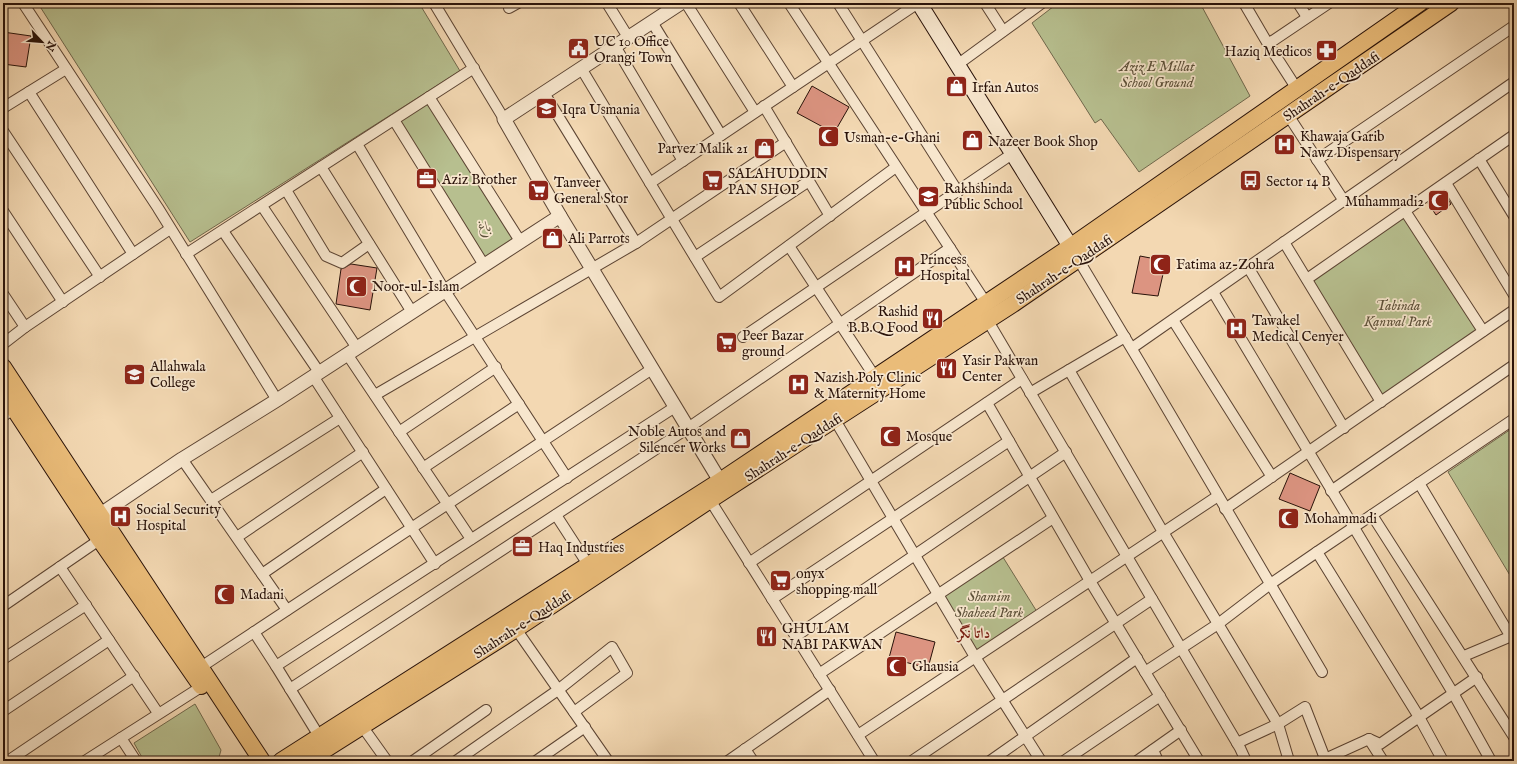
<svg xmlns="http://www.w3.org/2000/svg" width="1517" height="764" font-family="'IM FELL English',Amiri,serif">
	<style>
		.green { fill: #b7bf8f; stroke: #70684c }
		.building { fill: #dc9481; stroke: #291209 }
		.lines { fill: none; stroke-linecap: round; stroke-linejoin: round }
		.minor-casing { stroke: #5c4433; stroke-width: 12 }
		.tertiary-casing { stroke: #5c4433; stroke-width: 15 }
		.secondary-casing { stroke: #291209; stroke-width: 17 }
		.primary-casing { stroke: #291209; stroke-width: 18 }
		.minor { stroke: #f7e6cd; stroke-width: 10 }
		.tertiary { stroke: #f7e6cd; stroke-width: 13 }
		.secondary { stroke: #f7e6cd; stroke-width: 15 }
		.primary { stroke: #eabc79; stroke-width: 16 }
		.labels { text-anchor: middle; stroke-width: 3.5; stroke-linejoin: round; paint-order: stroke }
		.poi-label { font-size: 14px; fill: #291209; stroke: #f7e6cd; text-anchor: start }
		.park-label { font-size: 14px; font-style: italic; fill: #5b4f38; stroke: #f7e6cd }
		.street-label { font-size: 14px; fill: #291209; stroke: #f7e6cd }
		.neighbourhood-label { font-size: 15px; font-weight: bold; fill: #7a1f14; stroke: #f7e6cd }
	</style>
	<rect width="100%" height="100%" fill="#f3d8b2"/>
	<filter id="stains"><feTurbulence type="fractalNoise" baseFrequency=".005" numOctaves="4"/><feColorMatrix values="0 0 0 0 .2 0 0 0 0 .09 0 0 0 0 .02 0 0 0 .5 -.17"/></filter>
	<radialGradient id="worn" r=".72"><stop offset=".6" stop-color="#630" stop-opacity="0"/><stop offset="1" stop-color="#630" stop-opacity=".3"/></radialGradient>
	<g class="green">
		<polygon points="42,3 419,3 460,71 190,242 39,5"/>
		<polygon points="1058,3 1200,3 1250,96 1139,172 1101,119 1095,123 1032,23"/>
		<polygon points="429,97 520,241 484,265 394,120"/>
		<polygon points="1405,211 1483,331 1381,402 1307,279"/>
		<polygon points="1514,427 1514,582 1448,472"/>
		<polygon points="1001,554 1039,615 975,657 938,595"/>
		<polygon points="195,704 221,750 218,761 144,761 134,743"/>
	</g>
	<g class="building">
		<polygon points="3,32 31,36 26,67 3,64"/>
		<polygon points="812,86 849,107 834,133 797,113"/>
		<polygon points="1444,192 1451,204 1436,215 1428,203"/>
		<polygon points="1140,256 1166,261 1158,296 1132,293"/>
		<polygon points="351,264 377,268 370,310 336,304 341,269"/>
		<polygon points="1290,473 1320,486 1310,511 1279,499"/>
		<polygon points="896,632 935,642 928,668 889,658"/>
	</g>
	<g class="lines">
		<defs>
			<g id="minor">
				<polyline points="23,3 158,208 277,400"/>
				<polyline points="434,3 504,119"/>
				<polyline points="607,3 628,37"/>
				<polyline points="686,3 755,112"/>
				<polyline points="739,3 793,87"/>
				<polyline points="789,3 986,303"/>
				<polyline points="838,3 958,192"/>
				<polyline points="985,3 1003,31"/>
				<polyline points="1244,3 1268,44"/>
				<polyline points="1298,3 1307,17"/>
				<polyline points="509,8 518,3"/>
				<polyline points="652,22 721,135"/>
				<polyline points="615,46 683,161"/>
				<polyline points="957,65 1042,3"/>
				<polyline points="581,68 650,183 918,3"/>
				<polyline points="1297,89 1268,44 1329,3"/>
				<polyline points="29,92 133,254"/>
				<polyline points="544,93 636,243"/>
				<polyline points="429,97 520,241"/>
				<polyline points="764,106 830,216"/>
				<polyline points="3,108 66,69"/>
				<polyline points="1288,115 1344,201"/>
				<polyline points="394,120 484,265"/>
				<polyline points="3,131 100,277"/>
				<polyline points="357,144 445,291 567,478"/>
				<polyline points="1479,159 1514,216"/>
				<polyline points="1317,160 1514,26"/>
				<polyline points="321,167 412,312"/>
				<polyline points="650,183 719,297 896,167"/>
				<polyline points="1446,183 1514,295"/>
				<polyline points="286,190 326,256 342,263 369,244"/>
				<polyline points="262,206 357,348"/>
				<polyline points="3,211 63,302"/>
				<polyline points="1405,211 1483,331"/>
				<polyline points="223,231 319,372"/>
				<polyline points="1284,242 1381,402"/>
				<polyline points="789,246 875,377"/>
				<polyline points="186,254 474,68"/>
				<polyline points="695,257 809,181"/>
				<polyline points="1078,259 1142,366 1322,672"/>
				<polyline points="1248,267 1344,428"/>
				<polyline points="1307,279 1514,135"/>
				<polyline points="1213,292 1453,693 1491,761"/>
				<polyline points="3,294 25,327"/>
				<polyline points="1173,320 1272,477"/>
				<polyline points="988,321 1240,748 1246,761"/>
				<polyline points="743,337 1012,154"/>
				<polyline points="3,344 25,327 170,229"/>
				<polyline points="1132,348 1514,82"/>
				<polyline points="347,354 471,539"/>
				<polyline points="1069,370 1163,532 1278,724 1289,761"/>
				<polyline points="313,376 435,564"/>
				<polyline points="1030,393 1125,337"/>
				<polyline points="375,395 636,243 786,142"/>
				<polyline points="987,403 1090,581 1199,761"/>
				<polyline points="3,416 18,406"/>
				<polyline points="835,420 975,657 1041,761"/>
				<polyline points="399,432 496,367"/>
				<polyline points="182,459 287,610"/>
				<polyline points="423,468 519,404"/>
				<polyline points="1419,483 1511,637"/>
				<polyline points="1331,491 1514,365"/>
				<polyline points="211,500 340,418"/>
				<polyline points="710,500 874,761"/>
				<polyline points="1225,509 1514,310"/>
				<polyline points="556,515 589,566"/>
				<polyline points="1372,515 1514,737"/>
				<polyline points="237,537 363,452"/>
				<polyline points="1317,552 1419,717 1443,761"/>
				<polyline points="749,563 1022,379"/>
				<polyline points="60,567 158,713"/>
				<polyline points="262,574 386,489"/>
				<polyline points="772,599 1009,441"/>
				<polyline points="3,606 105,536"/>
				<polyline points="516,629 608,761"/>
				<polyline points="254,632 276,666 675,407"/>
				<polyline points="796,636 1066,452"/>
				<polyline points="1464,656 1514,635"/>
				<polyline points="3,659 86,605"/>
				<polyline points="276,666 319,736"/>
				<polyline points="201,667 652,369"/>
				<polyline points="1145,672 1218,624 1269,585 1317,552 1514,419"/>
				<polyline points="819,674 1053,518"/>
				<polyline points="290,689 688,428 950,248"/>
				<polyline points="3,711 109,640"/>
				<polyline points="362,726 387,761"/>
				<polyline points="858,735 1218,496"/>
				<polyline points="1369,739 1383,761"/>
				<polyline points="1237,743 1278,724 1305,707 1326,761"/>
				<polyline points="745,749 753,761"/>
				<polyline points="1153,750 1158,761"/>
				<polyline points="1325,759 1369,739 1380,744 1477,677"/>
				<polyline points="8,761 134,676"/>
				<polyline points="85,761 121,738"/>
				<polyline points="136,761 121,738 201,687"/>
				<polyline points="413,761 486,710"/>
				<polyline points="456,761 558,690 612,647 627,673 574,712"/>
				<polyline points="536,761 585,727"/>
				<polyline points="728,761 830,690"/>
				<polyline points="912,761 1152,599"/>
				<polyline points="990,761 1137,658"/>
				<polyline points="1064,761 1160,696"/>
				<polyline points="1137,761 1181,730"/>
			</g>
			<g id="tertiary">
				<polyline points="681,3 504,119 560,216 720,481"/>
				<polyline points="92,520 182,459 277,400 560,216"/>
			</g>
			<polyline id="secondary" points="919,3 1077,257"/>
			<g id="primary">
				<polyline points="3,367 262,761"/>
				<polyline points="3,392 100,540 201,686"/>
				<polyline points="281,761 720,481 1070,247 1420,3"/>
				<polyline points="307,761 516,629 710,500 1013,304 1451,3"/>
			</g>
		</defs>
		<use href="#minor" class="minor-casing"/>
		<use href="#tertiary" class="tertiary-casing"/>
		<use href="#secondary" class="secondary-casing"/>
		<use href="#primary" class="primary-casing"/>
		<use href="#minor" class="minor"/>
		<use href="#tertiary" class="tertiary"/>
		<use href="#secondary" class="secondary"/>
		<use href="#primary" class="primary"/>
	</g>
	<defs>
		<symbol id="civic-square" viewBox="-11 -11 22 22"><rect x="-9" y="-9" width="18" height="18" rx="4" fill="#8f2418" stroke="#f7e6cd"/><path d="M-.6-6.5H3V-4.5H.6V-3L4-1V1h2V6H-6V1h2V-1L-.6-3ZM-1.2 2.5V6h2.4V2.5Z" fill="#fff"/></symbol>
		<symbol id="pharmacy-square" viewBox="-11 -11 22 22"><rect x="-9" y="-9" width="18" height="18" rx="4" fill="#8f2418" stroke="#f7e6cd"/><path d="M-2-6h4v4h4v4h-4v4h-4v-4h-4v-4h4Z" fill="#fff"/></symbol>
		<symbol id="shop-square" viewBox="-11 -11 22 22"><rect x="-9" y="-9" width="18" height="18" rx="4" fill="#8f2418" stroke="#f7e6cd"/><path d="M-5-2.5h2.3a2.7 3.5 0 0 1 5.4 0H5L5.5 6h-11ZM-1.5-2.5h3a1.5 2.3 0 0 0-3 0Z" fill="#fff"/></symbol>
		<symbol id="school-square" viewBox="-11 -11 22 22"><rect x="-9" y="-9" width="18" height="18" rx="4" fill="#8f2418" stroke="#f7e6cd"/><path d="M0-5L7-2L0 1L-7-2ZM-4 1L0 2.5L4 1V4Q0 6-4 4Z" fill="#fff"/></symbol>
		<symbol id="mosque-square" viewBox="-11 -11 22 22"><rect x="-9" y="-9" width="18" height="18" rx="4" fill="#8f2418" stroke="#f7e6cd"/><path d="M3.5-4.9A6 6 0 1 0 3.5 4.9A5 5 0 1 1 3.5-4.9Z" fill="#fff"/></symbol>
		<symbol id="hospital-square" viewBox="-11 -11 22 22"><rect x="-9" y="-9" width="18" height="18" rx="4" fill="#8f2418" stroke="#f7e6cd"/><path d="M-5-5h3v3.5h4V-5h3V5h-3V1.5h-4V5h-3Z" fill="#fff"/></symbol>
		<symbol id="office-square" viewBox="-11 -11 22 22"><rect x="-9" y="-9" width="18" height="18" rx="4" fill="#8f2418" stroke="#f7e6cd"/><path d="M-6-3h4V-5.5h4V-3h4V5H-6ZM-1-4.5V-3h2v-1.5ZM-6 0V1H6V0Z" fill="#fff"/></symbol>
		<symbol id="supermarket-square" viewBox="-11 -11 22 22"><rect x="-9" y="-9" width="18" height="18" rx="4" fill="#8f2418" stroke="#f7e6cd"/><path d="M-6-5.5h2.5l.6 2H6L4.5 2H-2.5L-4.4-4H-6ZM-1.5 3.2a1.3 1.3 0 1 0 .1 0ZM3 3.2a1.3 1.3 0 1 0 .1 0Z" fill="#fff"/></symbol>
		<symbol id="bus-square" viewBox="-11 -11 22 22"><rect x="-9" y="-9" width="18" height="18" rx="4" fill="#8f2418" stroke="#f7e6cd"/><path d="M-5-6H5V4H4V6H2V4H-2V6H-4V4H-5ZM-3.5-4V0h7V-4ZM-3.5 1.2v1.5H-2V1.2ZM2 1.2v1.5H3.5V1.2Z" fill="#fff"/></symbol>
		<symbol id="restaurant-square" viewBox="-11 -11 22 22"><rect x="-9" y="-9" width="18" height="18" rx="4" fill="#8f2418" stroke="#f7e6cd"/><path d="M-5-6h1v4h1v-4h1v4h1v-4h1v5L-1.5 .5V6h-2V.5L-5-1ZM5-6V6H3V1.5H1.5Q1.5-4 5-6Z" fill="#fff"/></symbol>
		<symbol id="university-square" viewBox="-11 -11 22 22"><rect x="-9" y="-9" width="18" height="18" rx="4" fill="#8f2418" stroke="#f7e6cd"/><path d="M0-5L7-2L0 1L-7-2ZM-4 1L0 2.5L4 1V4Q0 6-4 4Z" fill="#fff"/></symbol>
	</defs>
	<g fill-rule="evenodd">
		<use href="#civic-square" x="566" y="36" width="25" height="25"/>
		<use href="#pharmacy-square" x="1314" y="38" width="25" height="25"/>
		<use href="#shop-square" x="944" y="74" width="25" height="25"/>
		<use href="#school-square" x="534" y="96" width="25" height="25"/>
		<use href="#mosque-square" x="816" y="124" width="25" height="25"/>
		<use href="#shop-square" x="960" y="128" width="25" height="25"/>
		<use href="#hospital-square" x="1272" y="132" width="25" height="25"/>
		<use href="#shop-square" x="752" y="136" width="25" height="25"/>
		<use href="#office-square" x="414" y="166" width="25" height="25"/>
		<use href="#supermarket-square" x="700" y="168" width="25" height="25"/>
		<use href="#bus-square" x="1238" y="168" width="25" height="25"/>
		<use href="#supermarket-square" x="526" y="178" width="25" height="25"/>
		<use href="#school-square" x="916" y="184" width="25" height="25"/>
		<use href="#mosque-square" x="1426" y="188" width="25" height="25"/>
		<use href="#shop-square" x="540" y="226" width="25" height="25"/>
		<use href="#mosque-square" x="1148" y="252" width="25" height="25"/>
		<use href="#hospital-square" x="892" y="254" width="25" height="25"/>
		<use href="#mosque-square" x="344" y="274" width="25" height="25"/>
		<use href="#restaurant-square" x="920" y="306" width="25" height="25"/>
		<use href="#hospital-square" x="1224" y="316" width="25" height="25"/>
		<use href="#supermarket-square" x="714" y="330" width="25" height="25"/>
		<use href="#restaurant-square" x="934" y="356" width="25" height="25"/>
		<use href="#university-square" x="122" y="362" width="25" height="25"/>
		<use href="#hospital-square" x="786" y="372" width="25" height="25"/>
		<use href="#mosque-square" x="878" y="424" width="25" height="25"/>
		<use href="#shop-square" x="728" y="426" width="25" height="25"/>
		<use href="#hospital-square" x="108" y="504" width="25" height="25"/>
		<use href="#mosque-square" x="1276" y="506" width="25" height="25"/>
		<use href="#office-square" x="510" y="534" width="25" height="25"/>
		<use href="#supermarket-square" x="768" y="568" width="25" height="25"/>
		<use href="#mosque-square" x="212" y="582" width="25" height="25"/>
		<use href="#restaurant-square" x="754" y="624" width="25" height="25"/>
		<use href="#mosque-square" x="884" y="654" width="25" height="25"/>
	</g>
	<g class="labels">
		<g class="poi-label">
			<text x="594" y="46">UC 10 Office<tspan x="594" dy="16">Orangi Town</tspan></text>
			<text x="1312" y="56" text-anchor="end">Haziq Medicos</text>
			<text x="972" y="92">Irfan Autos</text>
			<text x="562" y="114">Iqra Usmania</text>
			<text x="1300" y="141">Khawaja Garib<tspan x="1300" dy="16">Nawz Dispensary</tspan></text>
			<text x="844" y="142">Usman-e-Ghani</text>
			<text x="988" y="146">Nazeer Book Shop</text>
			<text x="748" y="153" text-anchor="end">Parvez Malik 21</text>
			<text x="728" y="178">SALAHUDDIN<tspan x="728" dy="16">PAN SHOP</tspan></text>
			<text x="442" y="184">Aziz Brother</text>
			<text x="1266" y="186">Sector 14 B</text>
			<text x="554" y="187">Tanveer<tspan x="554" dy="16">General Stor</tspan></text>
			<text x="944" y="193">Rakhshinda<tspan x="944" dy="16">Public School</tspan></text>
			<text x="1424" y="206" text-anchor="end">Muhammadi2</text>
			<text x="568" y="243">Ali Parrots</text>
			<text x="920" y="264">Princess<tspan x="920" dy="16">Hospital</tspan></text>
			<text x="1176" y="269">Fatima az-Zohra</text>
			<text x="372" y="291">Noor-ul-Islam</text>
			<text x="918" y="316" text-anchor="end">Rashid<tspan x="918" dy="16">B.B.Q Food</tspan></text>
			<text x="1252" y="325">Tawakel<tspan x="1252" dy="16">Medical Cenyer</tspan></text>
			<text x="742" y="340">Peer Bazar<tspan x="742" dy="16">ground</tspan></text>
			<text x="962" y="365">Yasir Pakwan<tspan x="962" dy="16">Center</tspan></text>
			<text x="150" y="371">Allahwala<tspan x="150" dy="16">College</tspan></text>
			<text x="814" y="382">Nazish Poly Clinic<tspan x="814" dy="16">&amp; Maternity Home</tspan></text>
			<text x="726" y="436" text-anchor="end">Noble Autos and<tspan x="726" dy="16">Silencer Works</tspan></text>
			<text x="906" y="441">Mosque</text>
			<text x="136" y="514">Social Security<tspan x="136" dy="16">Hospital</tspan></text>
			<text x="1304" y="523">Mohammadi</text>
			<text x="538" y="552">Haq Industries</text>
			<text x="796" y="578">onyx<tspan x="796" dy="16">shopping mall</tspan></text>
			<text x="240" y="599">Madani</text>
			<text x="782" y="633">GHULAM<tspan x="782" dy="16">NABI PAKWAN</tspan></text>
			<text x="912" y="671">Ghausia</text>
		</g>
		<g class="park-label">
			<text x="1157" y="71">Aziz E Millat<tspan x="1157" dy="16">School Ground</tspan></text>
			<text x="485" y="231">باغ</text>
			<text x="1398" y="310">Tabinda<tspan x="1398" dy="16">Kanwal Park</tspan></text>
			<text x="989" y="601">Shamim<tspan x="989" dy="16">Shaheed Park</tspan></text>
		</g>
		<g class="street-label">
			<text transform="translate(1331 86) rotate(-34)" y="5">Shahrah-e-Qaddafi</text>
			<text transform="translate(1064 269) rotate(-34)" y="5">Shahrah-e-Qaddafi</text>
			<text transform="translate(793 447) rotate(-33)" y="5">Shahrah-e-Qaddafi</text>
			<text transform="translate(522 624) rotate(-33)" y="5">Shahrah-e-Qaddafi</text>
		</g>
		<g class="neighbourhood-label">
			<text x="974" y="638">داتا نگر</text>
		</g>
	</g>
	<rect width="1517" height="764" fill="none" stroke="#f3d8b2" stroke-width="16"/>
	<rect x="4" y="4" width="1509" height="756" fill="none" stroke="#291209" stroke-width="2"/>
	<rect x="8" y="8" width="1501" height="748" fill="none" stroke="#291209"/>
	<g transform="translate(42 42) rotate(116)" stroke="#f7e6cd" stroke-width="3" paint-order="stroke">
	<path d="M0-3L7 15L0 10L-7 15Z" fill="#291209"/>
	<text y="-6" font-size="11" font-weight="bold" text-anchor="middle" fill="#291209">N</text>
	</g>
	<rect width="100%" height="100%" filter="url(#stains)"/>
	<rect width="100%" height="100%" fill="url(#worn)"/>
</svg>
